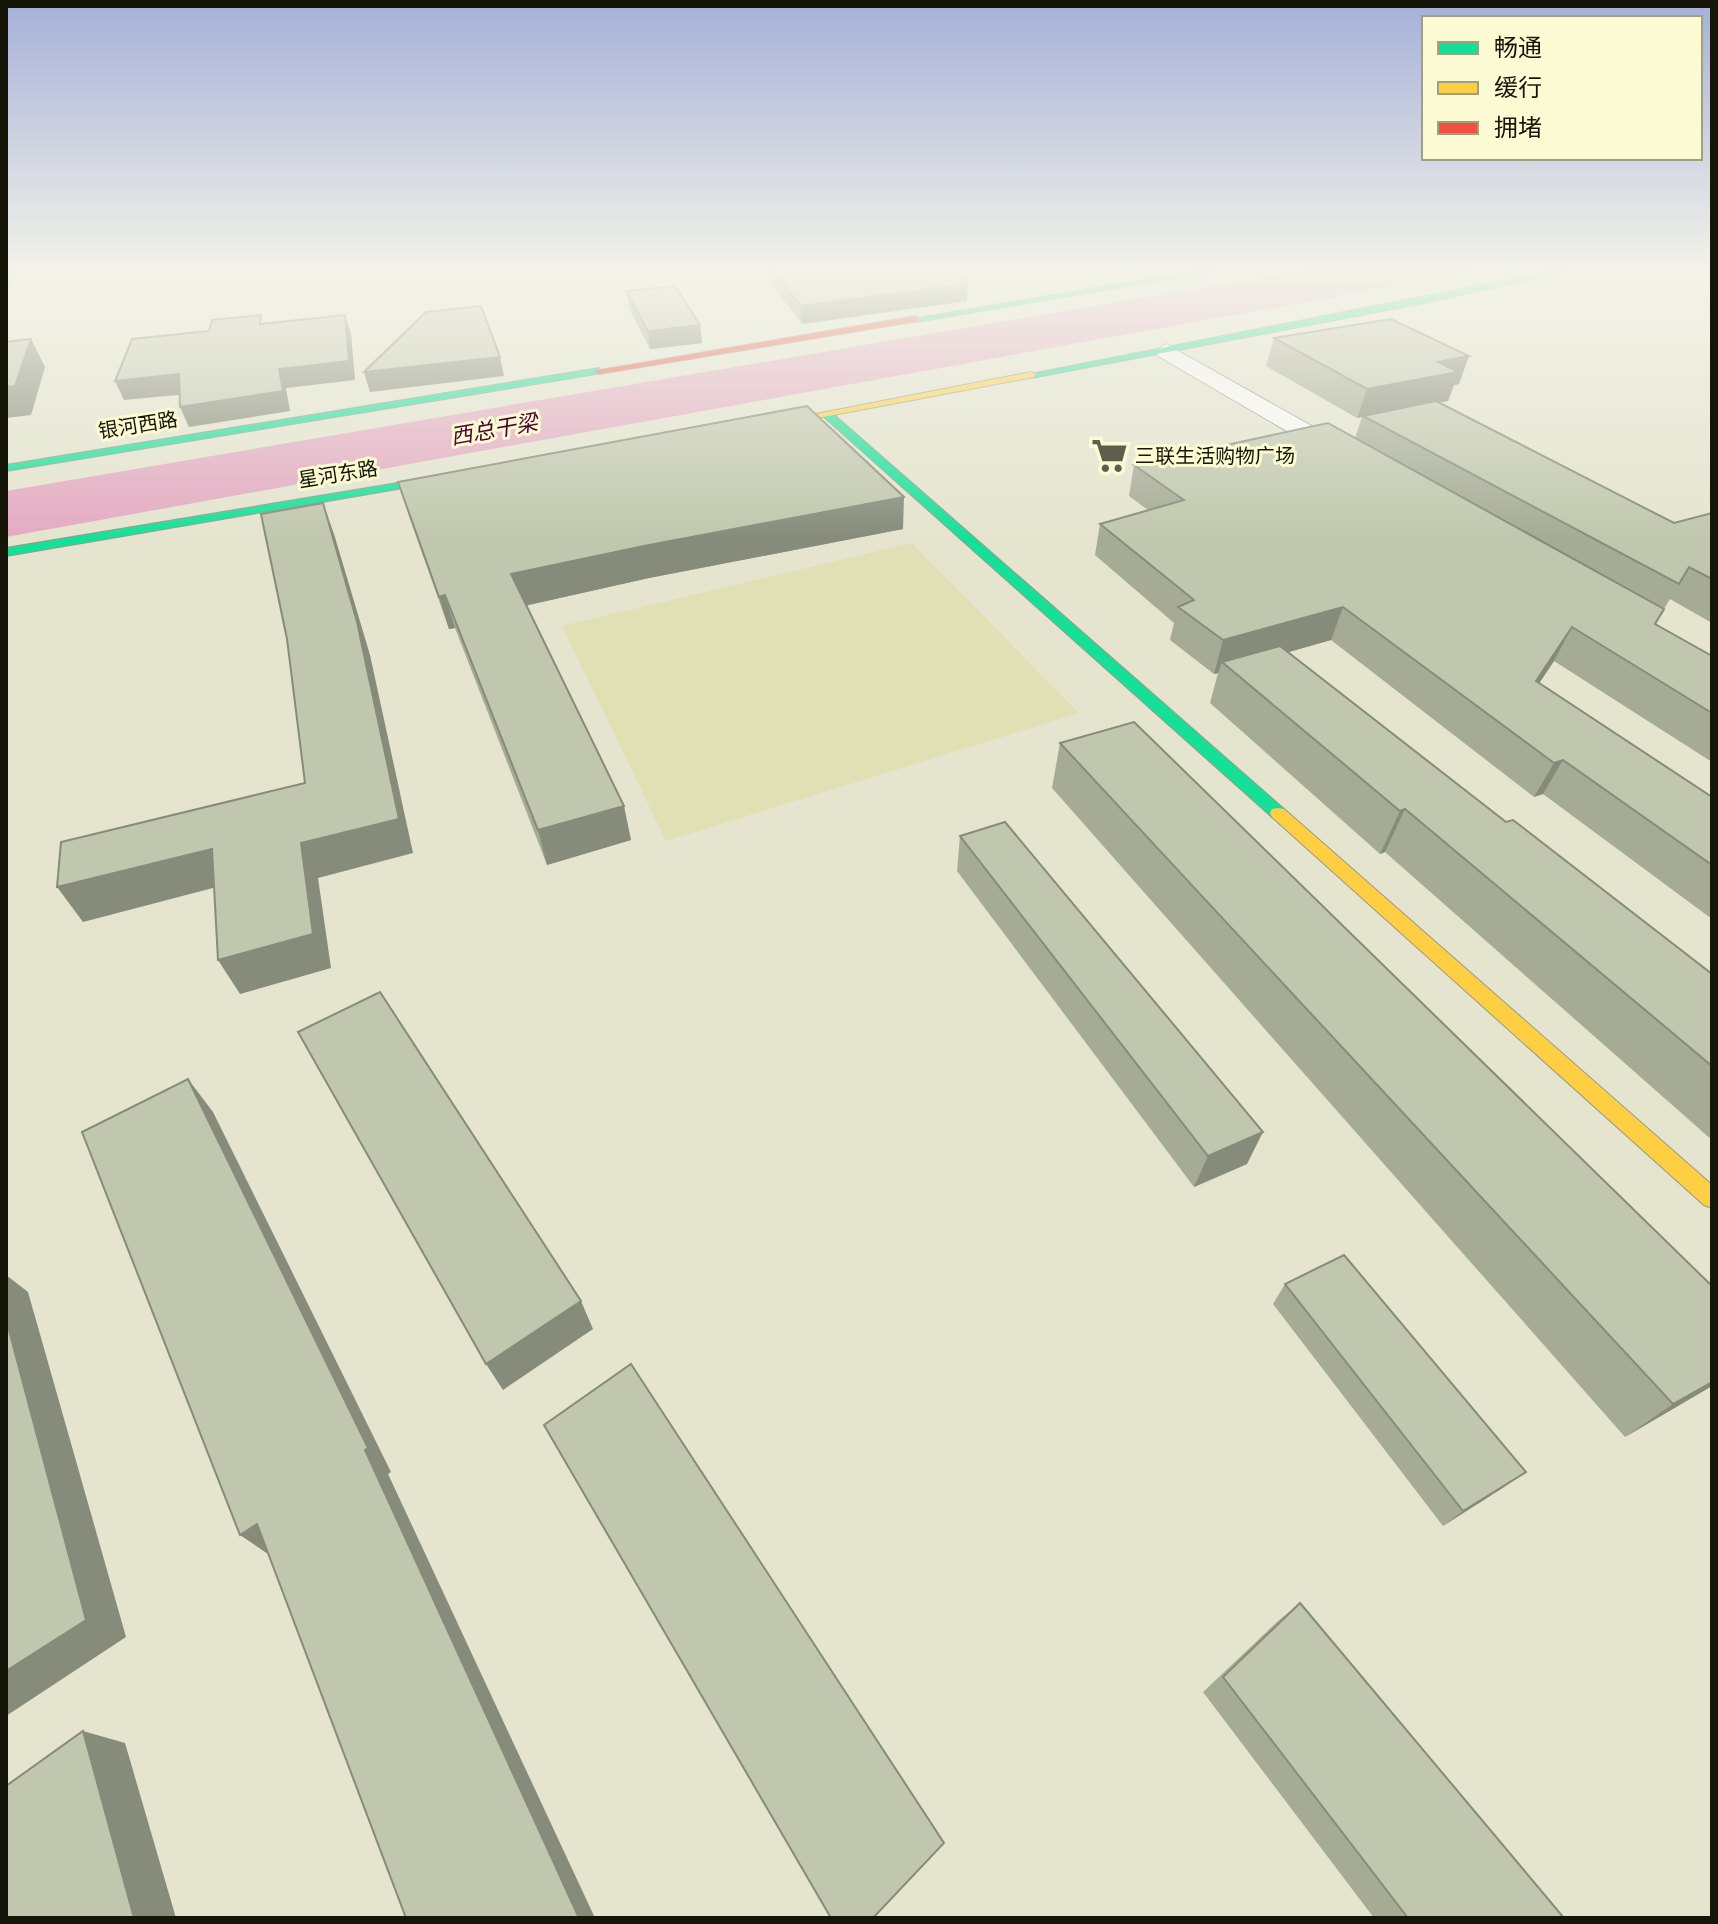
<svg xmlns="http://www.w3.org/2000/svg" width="1718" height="1924" font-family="Ubuntu,'Noto Sans SC',sans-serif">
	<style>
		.green { fill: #e1e0b5 }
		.water { fill: #e3aac2 }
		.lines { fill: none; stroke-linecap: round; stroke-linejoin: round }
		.street-casing { stroke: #9a9989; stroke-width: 2 }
		.fast-casing { stroke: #9a9989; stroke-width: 2 }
		.slow-casing { stroke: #9a9989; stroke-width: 2 }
		.jam-casing { stroke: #9a9989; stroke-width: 2 }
		.street { fill: #fbfbf8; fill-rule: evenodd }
		.fast { fill: #16e098; fill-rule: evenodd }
		.slow { fill: #ffcf43; fill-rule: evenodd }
		.jam { fill: #f24e42; fill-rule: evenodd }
		.wall { fill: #a6ab96 }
		.shaded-wall { fill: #878b7a }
		.building { fill: #c1c7ae; stroke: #878b7a; stroke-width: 2 }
		.labels { text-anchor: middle; stroke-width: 6; stroke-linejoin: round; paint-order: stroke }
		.far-street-label { font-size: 20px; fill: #161608; stroke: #fbfad3 }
		.far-poi-label { font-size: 20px; fill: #161608; stroke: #fbfad3; text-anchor: start }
		.far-water-label { font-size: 22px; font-style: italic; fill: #4c0434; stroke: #fbfad3 }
	</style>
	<rect width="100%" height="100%" fill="#e4e4cf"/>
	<polygon class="green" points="912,543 1079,713 666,841 562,626"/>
	<polygon class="water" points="1311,269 1488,269 6,537 6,491"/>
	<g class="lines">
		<defs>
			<polygon id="street" points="1166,344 1363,455 1367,460 1363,465 1345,465 1158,356 1155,351"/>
			<g id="fast">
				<polygon points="12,269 20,269 6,290 6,280"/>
				<polygon points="1207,269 1228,269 916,322 912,319"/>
				<polygon points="1561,269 1578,269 1425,303 1031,378 1026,375"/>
				<polygon points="599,368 602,373 6,471 6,465"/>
				<polygon points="824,413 832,413 1284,809 1286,813 1284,817 1272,817 824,417"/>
				<polygon points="458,473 463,476 462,478 6,556 6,548"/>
			</g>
			<g id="slow">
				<polygon points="1031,372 1036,375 1034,377 759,429 754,426"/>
				<polygon points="1278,808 1284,809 1712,1185 1712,1208 1704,1205 1272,817 1270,813 1272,809"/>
			</g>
			<polygon id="jam" points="916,316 919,321 599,374 594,371"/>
		</defs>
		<use href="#street" class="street-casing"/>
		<use href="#fast" class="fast-casing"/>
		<use href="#slow" class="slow-casing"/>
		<use href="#jam" class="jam-casing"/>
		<use href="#street" class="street"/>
		<use href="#fast" class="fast"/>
		<use href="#slow" class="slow"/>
		<use href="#jam" class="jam"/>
	</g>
	<g class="wall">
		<polygon points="769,269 951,269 967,301 802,324 770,283"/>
		<polygon points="626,291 700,325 702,343 650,349 629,308"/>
		<polygon points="1274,338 1459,384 1454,385 1448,401 1439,402 1674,523 1712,513 1712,623 1670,599 1655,624 1712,656 1712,762 1554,661 1539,683 1712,797 1712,919 1543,794 1534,797 1331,640 1288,652 1506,822 1712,974 1712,1140 1385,852 1380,854 1210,703 1218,673 1214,674 1170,640 1174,623 1095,555 1100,524 1148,510 1129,496 1134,465 1355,438 1362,417 1357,418 1266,366"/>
		<polygon points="398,482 903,529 649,578 527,605 631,840 547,865 455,628 449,629 408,513"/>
		<polygon points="1060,743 1712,1386 1625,1437 1052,788"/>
		<polygon points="960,836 1247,1164 1194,1187 957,871"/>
		<polygon points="1285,1284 1504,1487 1443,1526 1273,1304"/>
		<polygon points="1300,1603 1564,1918 1374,1918 1203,1692 1278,1621"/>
	</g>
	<g class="shaded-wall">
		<polygon points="968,284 967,301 802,324 801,306"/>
		<polygon points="345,315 351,333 355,380 286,388 290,411 189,427 180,407 279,369"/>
		<polygon points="700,325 702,343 650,349 648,331"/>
		<polygon points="31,339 45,367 31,415 6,418 6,387"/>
		<polygon points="1469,356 1459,384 1454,385 1448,401 1365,417 1363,416 1362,417 1357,418 1367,389 1438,362"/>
		<polygon points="500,357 504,376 370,392 364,372"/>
		<polygon points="179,374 188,394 124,400 115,381"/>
		<polygon points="904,497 903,529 649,578 520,607 511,574 644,546"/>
		<polygon points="323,503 334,534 370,655 413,853 318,878 331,968 240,994 218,960 301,843 399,819"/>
		<polygon points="445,595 455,628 449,629 439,597"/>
		<polygon points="1343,607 1331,640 1230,669 1222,662 1218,673 1214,674 1223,640"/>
		<polygon points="1572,627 1554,661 1518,715 1536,681"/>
		<polygon points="1563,760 1543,794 1534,797 1554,763"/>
		<polygon points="624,806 631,840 547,865 538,830"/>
		<polygon points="1405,809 1385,852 1380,854 1400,811"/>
		<polygon points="212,849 232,883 83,922 57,887"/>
		<polygon points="188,1079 213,1112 391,1472 388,1474 595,1918 579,1918"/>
		<polygon points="1263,1132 1247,1164 1194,1187 1208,1156"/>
		<polygon points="6,1275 28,1292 126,1637 6,1716"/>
		<polygon points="581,1301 593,1329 503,1390 486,1364"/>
		<polygon points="1712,1382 1712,1386 1625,1437 1673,1404"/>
		<polygon points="1526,1472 1504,1487 1443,1526 1463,1511"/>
		<polygon points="257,1524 271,1556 240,1535"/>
		<polygon points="83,1731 125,1743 176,1918 134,1918"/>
	</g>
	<g class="building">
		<polygon points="772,269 951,269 968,284 801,306"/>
		<polygon points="675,286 700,325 648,331 626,291"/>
		<polygon points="481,306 500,357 364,372 426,312"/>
		<polygon points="261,315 260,324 345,315 349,361 279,369 283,391 180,407 179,374 115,381 132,339 209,331 212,320"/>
		<polygon points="1391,319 1469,356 1438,362 1458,372 1367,389 1274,338"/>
		<polygon points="31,339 15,386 6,387 6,342"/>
		<polygon points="1436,401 1674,523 1712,513 1712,579 1689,567 1679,584 1363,416"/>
		<polygon points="807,406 904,497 644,546 511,574 624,806 538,830 445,595 439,597 398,482"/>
		<polygon points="1328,423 1664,609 1655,624 1712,656 1712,713 1572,627 1536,681 1712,797 1712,865 1563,760 1554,763 1343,607 1223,640 1178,607 1194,600 1100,524 1184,500 1134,465"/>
		<polygon points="323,503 357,622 399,819 301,843 313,934 218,960 212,849 57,887 61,842 305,783 287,639 261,514"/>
		<polygon points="1280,646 1506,822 1513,820 1712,974 1712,1066 1405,809 1400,811 1222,662"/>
		<polygon points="1134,722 1712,1286 1712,1382 1673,1404 1060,743"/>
		<polygon points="1005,822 1263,1132 1208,1156 960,836"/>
		<polygon points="380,992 581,1301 486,1364 298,1032"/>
		<polygon points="188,1079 368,1448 365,1450 579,1918 406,1918 257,1524 240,1535 82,1132"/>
		<polygon points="1344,1255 1526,1472 1463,1511 1285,1284"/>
		<polygon points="6,1319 86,1620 6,1671"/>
		<polygon points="631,1364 944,1843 873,1918 831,1918 544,1425"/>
		<polygon points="1300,1603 1564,1918 1408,1918 1223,1677"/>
		<polygon points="83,1731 134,1918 6,1918 6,1786"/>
	</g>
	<linearGradient id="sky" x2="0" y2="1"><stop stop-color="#a6b0d9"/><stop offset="0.5" stop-color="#f3f3e9"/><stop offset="1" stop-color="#f3f3e9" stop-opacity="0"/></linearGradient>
	<rect width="1718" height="539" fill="url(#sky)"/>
	<defs>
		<symbol id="supermarket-bare" viewBox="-9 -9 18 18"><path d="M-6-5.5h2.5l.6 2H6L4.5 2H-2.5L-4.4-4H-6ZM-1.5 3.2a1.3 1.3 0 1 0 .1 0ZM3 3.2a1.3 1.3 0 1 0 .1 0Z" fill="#5e5e4e" stroke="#fbfad3" stroke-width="2.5" paint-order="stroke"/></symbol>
	</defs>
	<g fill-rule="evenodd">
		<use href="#supermarket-bare" x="1084" y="430" width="51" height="51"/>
	</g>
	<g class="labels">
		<g class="far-street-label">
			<text transform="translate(138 425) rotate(-9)" y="7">银河西路</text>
			<text transform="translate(338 474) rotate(-9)" y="7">星河东路</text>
		</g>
		<g class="far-poi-label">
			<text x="1135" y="463">三联生活购物广场</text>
		</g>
		<g class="far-water-label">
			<text transform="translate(494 429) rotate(-10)" y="8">西总干梁</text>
		</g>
	</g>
	<rect width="1718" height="1924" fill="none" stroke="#161608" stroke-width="16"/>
	<rect x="1422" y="16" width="280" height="144" fill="#fbfad3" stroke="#9f9f82" stroke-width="2"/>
	<rect x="1438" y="42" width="40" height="12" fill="#16e098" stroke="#9f9f82" stroke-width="2"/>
	<text x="1494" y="56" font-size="24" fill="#161608">畅通</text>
	<rect x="1438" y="82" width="40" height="12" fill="#ffcf43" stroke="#9f9f82" stroke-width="2"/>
	<text x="1494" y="96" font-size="24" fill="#161608">缓行</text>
	<rect x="1438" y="122" width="40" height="12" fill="#f24e42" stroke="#9f9f82" stroke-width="2"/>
	<text x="1494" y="136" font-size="24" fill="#161608">拥堵</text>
</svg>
